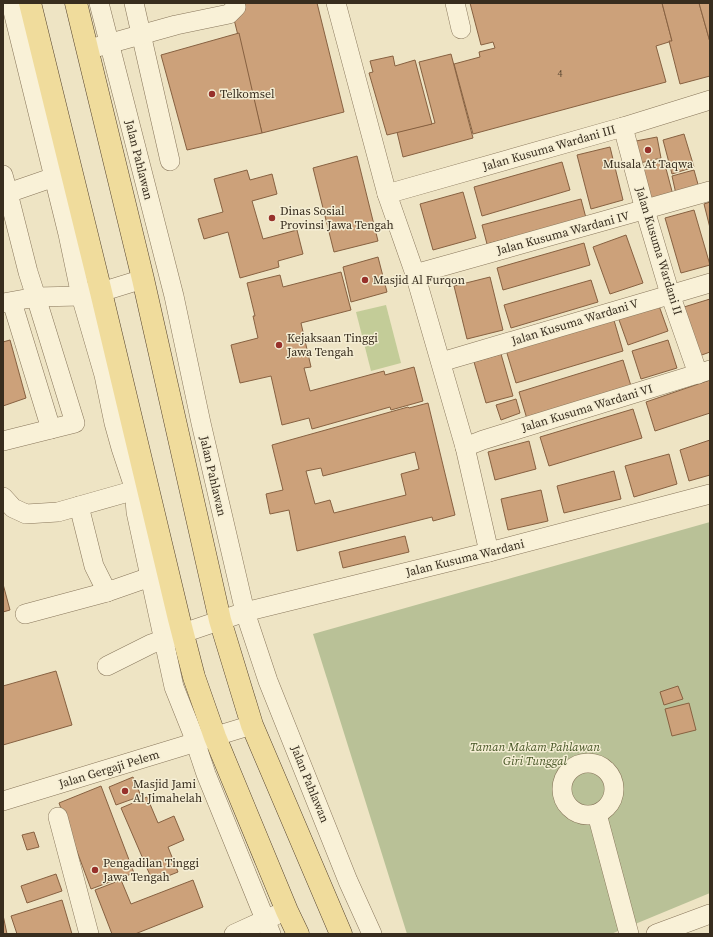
<svg xmlns="http://www.w3.org/2000/svg" width="713" height="937" font-family="'Source Serif 4',serif">
	<style>
		.green { fill: #c3cc98 }
		.cemetery { fill: #b9c197 }
		.building { fill: #cca17a; stroke: #876141; fill-rule: evenodd }
		.lines { fill: none; stroke-linecap: round; stroke-linejoin: round }
		.minor-casing { stroke: #88765b; stroke-width: 20 }
		.major-casing { stroke: #56442f; stroke-width: 23 }
		.minor { stroke: #f9f1d7; stroke-width: 19 }
		.major { stroke: #f0dc9c; stroke-width: 22 }
		.poi-dot { fill: #97312b; stroke: #f5eed4; stroke-width: 1.5 }
		.labels { text-anchor: middle; stroke-width: 3; stroke-linejoin: round; paint-order: stroke }
		.number-label { font-size: 10px; fill: #5d4a35 }
		.poi-label { font-size: 12px; fill: #382d1e; stroke: #f5eed4; text-anchor: start }
		.street-label { font-size: 12px; fill: #382d1e; stroke: #f5eed4 }
		.park-label { font-size: 12px; font-style: italic; fill: #465525; stroke: #f5eed4 }
	</style>
	<rect width="100%" height="100%" fill="#eee4c4"/>
	<polygon class="green" points="386,305 401,363 371,371 356,312"/>
	<polygon class="cemetery" points="710,522 710,893 611,934 407,934 313,634"/>
	<g class="building">
		<polygon points="230,3 317,3 344,112 262,133"/>
		<polygon points="470,3 662,3 672,41 656,46 666,82 473,134 454,64 480,57 479,52 495,48 493,42 481,45"/>
		<polygon points="662,3 699,3 710,42 710,76 680,84 669,41 672,41"/>
		<polygon points="699,3 710,3 710,42"/>
		<polygon points="239,33 262,133 187,150 161,55"/>
		<polygon points="451,54 473,138 403,157 397,132 435,123 419,62"/>
		<polygon points="393,56 395,66 415,60 432,124 387,135 369,73 373,72 370,61"/>
		<polygon points="684,134 694,167 672,174 663,140"/>
		<polygon points="657,137 661,158 640,163 636,141"/>
		<polygon points="610,147 623,200 591,209 577,155"/>
		<polygon points="357,156 378,241 334,252 313,168"/>
		<polygon points="664,161 673,195 649,202 640,168"/>
		<polygon points="562,162 570,190 482,216 474,187"/>
		<polygon points="247,170 250,180 272,174 277,194 252,201 263,239 297,230 303,254 278,261 279,267 240,278 228,232 204,239 198,219 223,212 214,179"/>
		<polygon points="694,170 699,188 676,194 672,176"/>
		<polygon points="463,192 476,238 433,250 420,204"/>
		<polygon points="581,199 586,218 487,244 482,225"/>
		<polygon points="710,202 710,228 704,204"/>
		<polygon points="694,210 710,265 681,273 665,218"/>
		<polygon points="626,235 643,283 610,294 593,247"/>
		<polygon points="584,243 590,265 503,290 497,268"/>
		<polygon points="378,257 387,292 351,302 343,267"/>
		<polygon points="341,272 351,310 301,323 311,367 304,368 310,391 384,371 385,375 414,367 423,401 391,410 390,407 312,429 309,418 282,425 271,376 240,383 231,345 258,338 253,316 255,316 247,283 280,275 283,287"/>
		<polygon points="490,277 503,330 467,339 454,286"/>
		<polygon points="591,280 598,302 511,328 504,305"/>
		<polygon points="710,299 710,352 699,356 684,307"/>
		<polygon points="658,303 668,331 628,345 618,317"/>
		<polygon points="613,317 623,351 516,383 506,350"/>
		<polygon points="10,340 26,398 3,406 3,342"/>
		<polygon points="668,340 677,368 641,379 632,351"/>
		<polygon points="501,354 513,396 486,403 474,362"/>
		<polygon points="623,360 631,386 527,419 519,392"/>
		<polygon points="710,380 710,413 655,431 646,402"/>
		<polygon points="516,399 520,413 501,420 496,405"/>
		<path d="M428,403L455,515L433,521L432,517L297,551L289,510L270,514L266,494L283,490L272,445L408,407L409,408ZM415,452L419,469L401,474L406,495L334,513L330,500L315,504L306,471L321,468L323,476Z"/>
		<polygon points="633,409 642,438 549,466 540,437"/>
		<polygon points="710,440 710,475 689,481 680,450"/>
		<polygon points="529,441 536,469 495,480 488,452"/>
		<polygon points="669,454 677,484 634,497 625,466"/>
		<polygon points="614,471 621,499 564,513 557,486"/>
		<polygon points="541,490 548,521 508,530 501,499"/>
		<polygon points="405,536 409,552 343,568 339,552"/>
		<polygon points="3,584 10,610 3,612"/>
		<polygon points="56,671 72,725 3,745 3,686"/>
		<polygon points="678,686 683,699 664,705 660,692"/>
		<polygon points="689,703 696,730 672,736 665,709"/>
		<polygon points="133,777 141,796 116,805 109,787"/>
		<polygon points="101,786 134,873 91,889 59,803"/>
		<polygon points="147,797 158,823 174,816 184,840 168,847 178,872 153,882 121,808"/>
		<polygon points="34,832 39,847 27,850 22,835"/>
		<polygon points="56,874 62,891 27,903 21,886"/>
		<polygon points="121,880 131,904 193,880 203,907 135,934 112,934 95,890"/>
		<polygon points="62,900 72,934 17,934 11,916"/>
		<polygon points="3,915 7,934 3,934"/>
	</g>
	<g class="lines">
		<defs>
			<g id="minor">
				<polyline points="11,3 68,234 81,296 104,375 114,423 121,448 134,487 136,512 174,687 192,732 206,774 271,934"/>
				<polyline points="99,3 174,296 201,423 245,612 268,681 348,881 372,934"/>
				<polyline points="134,3 170,161"/>
				<polyline points="336,3 387,194 415,274 465,447 489,552"/>
				<polyline points="455,3 461,29"/>
				<polyline points="97,47 176,25 229,14 236,7 235,3"/>
				<polyline points="623,127 645,210 670,294 698,374"/>
				<polyline points="3,175 8,193 66,173"/>
				<polyline points="8,193 28,272 36,297 81,296 101,292 143,279"/>
				<polyline points="387,194 623,127 710,100"/>
				<polyline points="415,274 710,191"/>
				<polyline points="12,302 51,429"/>
				<polyline points="3,303 36,297 75,423 3,441"/>
				<polyline points="441,362 710,283"/>
				<polyline points="465,447 483,440 710,370"/>
				<polyline points="3,497 13,508 26,514 58,512 146,487"/>
				<polyline points="79,506 94,566 107,592 150,577 163,575"/>
				<polyline points="25,614 107,592"/>
				<polyline points="107,666 151,644 245,612 489,552 710,494"/>
				<circle cx="588" cy="789" r="26"/>
				<polyline points="3,801 252,725"/>
				<polyline points="597,814 629,934"/>
				<polyline points="58,817 89,934"/>
				<polyline points="234,934 276,915"/>
				<polyline points="656,934 710,914"/>
			</g>
			<g id="major">
				<polyline points="30,3 101,292 179,619 194,677 215,737 287,911 298,934"/>
				<polyline points="76,3 143,279 220,620 252,725 341,934"/>
			</g>
		</defs>
		<use href="#minor" class="minor-casing"/>
		<use href="#major" class="major-casing"/>
		<use href="#minor" class="minor"/>
		<use href="#major" class="major"/>
	</g>
	<g class="poi-dot">
		<circle cx="212" cy="94" r="4"/>
		<circle cx="648" cy="150" r="4"/>
		<circle cx="272" cy="218" r="4"/>
		<circle cx="365" cy="280" r="4"/>
		<circle cx="279" cy="345" r="4"/>
		<circle cx="125" cy="791" r="4"/>
		<circle cx="95" cy="870" r="4"/>
	</g>
	<g class="labels">
		<g class="number-label">
			<text x="560" y="77">4</text>
		</g>
		<g class="poi-label">
			<text x="220" y="98">Telkomsel</text>
			<text x="648" y="168" text-anchor="middle">Musala At Taqwa</text>
			<text x="280" y="215">Dinas Sosial<tspan x="280" dy="14">Provinsi Jawa Tengah</tspan></text>
			<text x="373" y="284">Masjid Al Furqon</text>
			<text x="287" y="342">Kejaksaan Tinggi<tspan x="287" dy="14">Jawa Tengah</tspan></text>
			<text x="133" y="788">Masjid Jami<tspan x="133" dy="14">Al Jimahelah</tspan></text>
			<text x="103" y="867">Pengadilan Tinggi<tspan x="103" dy="14">Jawa Tengah</tspan></text>
		</g>
		<g class="street-label">
			<text transform="translate(549 148) rotate(-16)" y="4">Jalan Kusuma Wardani III</text>
			<text transform="translate(139 160) rotate(76)" y="4">Jalan Pahlawan</text>
			<text transform="translate(563 233) rotate(-15)" y="4">Jalan Kusuma Wardani IV</text>
			<text transform="translate(659 251) rotate(73)" y="4">Jalan Kusuma Wardani II</text>
			<text transform="translate(575 322) rotate(-17)" y="4">Jalan Kusuma Wardani V</text>
			<text transform="translate(587 408) rotate(-17)" y="4">Jalan Kusuma Wardani VI</text>
			<text transform="translate(213 476) rotate(77)" y="4">Jalan Pahlawan</text>
			<text transform="translate(465 558) rotate(-14)" y="4">Jalan Kusuma Wardani</text>
			<text transform="translate(109 769) rotate(-17)" y="4">Jalan Gergaji Pelem</text>
			<text transform="translate(310 784) rotate(68)" y="4">Jalan Pahlawan</text>
		</g>
		<g class="park-label">
			<text x="535" y="751">Taman Makam Pahlawan<tspan x="535" dy="14">Giri Tunggal</tspan></text>
		</g>
	</g>
	<rect width="713" height="937" fill="none" stroke="#382d1e" stroke-width="8"/>
</svg>
